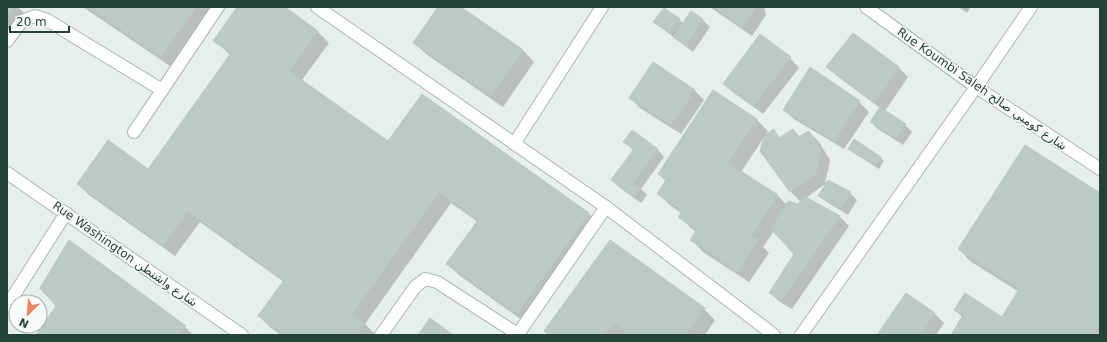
<svg xmlns="http://www.w3.org/2000/svg" width="1107" height="342" font-family="'DejaVu Sans',Vazirmatn,sans-serif">
	<style>
		.shadow { fill: #0003; fill-rule: evenodd }
		.building { fill: #bbcac4; stroke: #b8c9c2 }
		.lines { fill: none; stroke-linecap: round; stroke-linejoin: round }
		.minor-casing { stroke: #a8b8b2; stroke-width: 14 }
		.minor { stroke: #fff; stroke-width: 12 }
		.labels { text-anchor: middle; stroke-width: 3; stroke-linejoin: round; paint-order: stroke }
		.street-label { font-size: 12px; fill: #24423a; stroke: #f7fbf9 }
	</style>
	<rect width="100%" height="100%" fill="#e6efeb"/>
	<g class="shadow">
		<polygon points="7,7 18,7 27,16 7,44"/>
		<polygon points="83,7 215,7 173,68"/>
		<polygon points="238,7 283,7 317,31 329,43 302,80 389,142 588,213 600,225 529,325 459,275 448,264 478,222 451,203 365,324 376,335 281,335 271,328 259,316 284,282 200,222 175,256 89,195 78,184 148,170 230,55 215,40"/>
		<polygon points="439,7 459,7 523,50 534,62 503,107 426,54 414,42"/>
		<polygon points="710,7 764,7 766,15 752,36"/>
		<polygon points="959,7 971,7 967,13"/>
		<polygon points="664,9 683,23 691,12 703,20 710,27 693,52 654,22"/>
		<polygon points="790,58 799,68 763,114 734,93 724,84"/>
		<polygon points="827,67 898,67 908,77 885,111 905,125 912,132 903,145 878,129 871,122 880,108 837,76"/>
		<polygon points="810,69 859,102 869,112 844,149 794,119 784,110"/>
		<polygon points="694,90 704,100 681,134 640,108 631,98"/>
		<path d="M714,91L757,120L768,131L765,135L774,131L780,138L793,130L800,137L809,132L819,142L830,160L825,184L806,198L840,217L849,226L792,309L780,302L770,293L795,254L774,231L763,247L769,253L749,282L703,252L692,240L697,232L691,228L680,217L682,214L670,205L658,194L666,181L659,174ZM765,136L761,151L791,192L801,202L798,205H787L778,196L741,172Z"/>
		<polygon points="632,132 658,150 664,157 641,189 647,195 641,203 619,187 612,180 634,151 625,142"/>
		<polygon points="853,152 880,158 884,161 879,169"/>
		<polygon points="850,193 857,200 848,215 827,202 820,196"/>
		<polygon points="1100,194 1100,335 952,335 963,318 955,309 1002,318 1019,292 970,261 959,249"/>
		<polygon points="69,241 185,327 193,335 37,335 57,306"/>
		<polygon points="906,294 935,314 944,323 936,335 878,335"/>
		<polygon points="704,309 715,320 705,335 629,335 626,333 624,335 549,335 545,331"/>
	</g>
	<g class="building">
		<polygon points="7,7 14,7 7,17"/>
		<polygon points="87,7 196,7 161,57"/>
		<polygon points="237,7 285,7 318,31 289,71 388,141 422,94 589,213 517,314 446,264 478,220 439,192 352,314 365,323 357,335 284,335 258,316 284,280 188,211 163,246 77,184 108,140 148,169 231,53 213,41"/>
		<polygon points="438,7 461,7 523,50 491,96 413,43"/>
		<polygon points="713,7 756,7 742,27"/>
		<polygon points="664,8 680,19 670,33 653,22"/>
		<polygon points="691,11 703,19 686,46 673,37"/>
		<polygon points="853,33 899,67 875,103 826,67"/>
		<polygon points="760,34 791,57 753,106 723,84"/>
		<polygon points="653,62 695,90 671,125 629,98"/>
		<polygon points="810,67 860,101 834,141 783,110"/>
		<polygon points="713,90 757,119 728,163 778,195 751,236 758,240 738,272 690,240 697,230 678,217 683,211 657,194 666,180 658,174"/>
		<polygon points="880,107 906,124 896,138 870,122"/>
		<polygon points="774,129 779,138 793,129 798,137 809,131 821,150 816,174 790,192 760,151 765,135"/>
		<polygon points="632,130 658,149 632,185 640,187 634,197 611,180 634,149 623,142"/>
		<polygon points="854,139 881,157 875,166 848,149"/>
		<polygon points="1025,145 1100,193 1100,324 1093,335 951,335 963,315 954,310 965,293 1002,317 1019,289 958,249"/>
		<polygon points="828,180 851,192 841,209 818,196"/>
		<polygon points="804,196 840,216 782,300 769,293 794,254 771,229 788,201 798,204"/>
		<polygon points="69,240 186,326 179,335 36,335 56,306 40,288"/>
		<polygon points="610,240 705,308 685,335 632,335 614,322 604,335 549,335 544,331"/>
		<polygon points="906,293 935,313 920,335 877,335"/>
		<polygon points="430,318 453,335 418,335"/>
	</g>
	<g class="lines">
		<defs>
			<g id="minor">
				<polyline points="317,7 606,207 774,335"/>
				<polyline points="866,7 976,87 1100,169"/>
				<polyline points="7,41 22,21 35,16 47,20 162,90"/>
				<polyline points="134,132 218,7"/>
				<polyline points="514,144 602,7"/>
				<polyline points="7,173 242,335"/>
				<polyline points="7,306 66,213"/>
				<polyline points="518,334 606,207"/>
				<polyline points="381,335 415,287 425,279 437,282 519,335"/>
				<polyline points="801,335 976,87 1031,7"/>
			</g>
		</defs>
		<use href="#minor" class="minor-casing"/>
		<use href="#minor" class="minor"/>
	</g>
	<g class="labels">
		<g class="street-label">
			<text transform="translate(982 89) rotate(35)" y="4">Rue Koumbi Saleh شارع كومبي صالح</text>
			<text transform="translate(125 254) rotate(35)" y="4">Rue Washington شارع واشنطن</text>
		</g>
	</g>
	<rect width="1107" height="342" fill="none" stroke="#24423a" stroke-width="16"/>
	<g transform="translate(28 314) rotate(205)"><circle r="19" fill="#f7fbf9" stroke="#a3b1ad"/>
	<path d="M0-3L7 15L0 10L-7 15Z" fill="#f4845f"/>
	<text y="-6" font-size="11" font-weight="bold" text-anchor="middle" fill="#24423a">N</text>
	</g>
	<path d="M10 26v6h59v-6" fill="none" stroke="#24423a" stroke-width="2"/>
	<text x="16" y="26" font-size="12" fill="#24423a" stroke="#f7fbf9" stroke-width="3" paint-order="stroke">20 m</text>
</svg>
